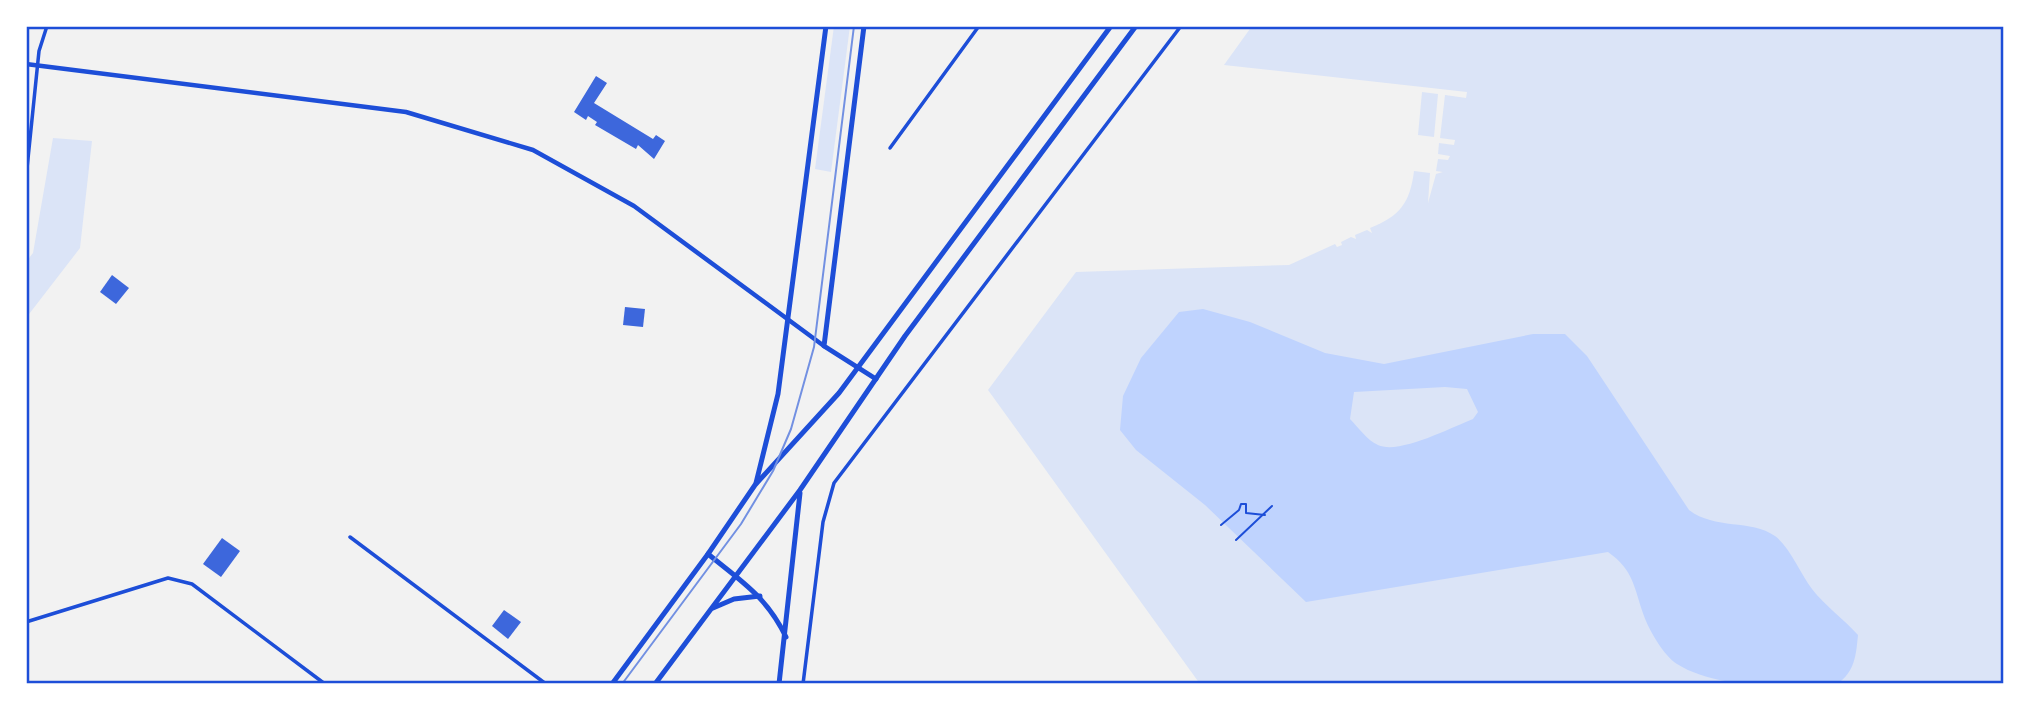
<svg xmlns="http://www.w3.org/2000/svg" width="2030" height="710" font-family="'Golos Text',sans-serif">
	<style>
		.green { fill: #dbe4f7 }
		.water { fill: #bfd3fe; fill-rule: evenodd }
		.building { fill: #3d67dc }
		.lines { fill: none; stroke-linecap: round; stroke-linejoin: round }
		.path { stroke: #1d4ed8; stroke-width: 2 }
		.minor { stroke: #1d4ed8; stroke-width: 3.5 }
		.tertiary { stroke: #1d4ed8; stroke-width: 3.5 }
		.secondary { stroke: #1d4ed8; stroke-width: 4.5 }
		.primary { stroke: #1d4ed8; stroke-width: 5 }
		.tram { stroke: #7290e2; stroke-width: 2 }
		.neatline { fill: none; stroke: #1d4ed8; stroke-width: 2.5 }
	</style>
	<rect width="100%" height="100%" fill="#f2f2f2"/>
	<g class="green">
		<polygon points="834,26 850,26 831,172 815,169"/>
		<path d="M1252,26H2004V684H1200L988,390L1076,272L1289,265L1335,244L1337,247L1342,245L1341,242L1351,237L1356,239L1355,235L1367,230L1372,233L1370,228C1400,216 1410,203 1414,171L1430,173L1428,203L1436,174L1443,172L1436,171L1438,159L1448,160L1450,156L1438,154L1439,143L1454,145L1455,140L1440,138L1445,95L1466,98L1467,92L1224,65Z"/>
		<polygon points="1422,92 1438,94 1434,137 1418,135"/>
		<polygon points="53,138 92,141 80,248 26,318 26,262 33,253"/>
	</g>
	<path class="water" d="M1203,309L1250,322L1325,353L1384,364L1533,334H1565L1587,356L1689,510C1715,530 1751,519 1775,536C1790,547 1801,575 1812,589C1825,606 1844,619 1858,635C1856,655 1855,672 1837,684C1789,684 1720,691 1677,664C1664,656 1649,630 1644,616C1634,588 1634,570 1608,552L1306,602L1205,505L1136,450L1120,430L1123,396L1141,358L1179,312ZM1445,387L1467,389L1478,412L1473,419C1452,427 1399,455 1378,445C1368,441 1358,427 1350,419L1354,392Z"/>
	<g class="building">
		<polygon points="596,76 607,83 594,103 653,139 656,135 665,141 654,159 638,145 636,149 595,125 597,122 588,116 586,120 574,112"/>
		<polygon points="112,275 129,288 116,304 100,292"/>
		<polygon points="625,307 645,309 643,327 623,325"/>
		<polygon points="222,538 240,551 221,577 203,564"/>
		<polygon points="504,610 521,622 508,639 492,626"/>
	</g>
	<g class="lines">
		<g class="path">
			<polyline points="1221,525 1239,510 1241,504 1246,504 1246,513 1265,515"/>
			<polyline points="1236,540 1272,506"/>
		</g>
		<g class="minor">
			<polyline points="890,148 979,26"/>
			<polyline points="350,537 546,684"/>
			<polyline points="803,684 823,522 834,483 1181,26"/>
		</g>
		<g class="tertiary">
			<polyline points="26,178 39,51 47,26"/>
			<polyline points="26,622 168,578 192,584 325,684"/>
		</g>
		<polyline class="secondary" points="26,64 406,112 533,150 634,206 824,346"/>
		<g class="primary">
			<polyline points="864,26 824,346 876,379"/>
			<polyline points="756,483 778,394 826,26"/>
			<path d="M708,554C741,581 767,597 786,637"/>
			<polyline points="713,608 734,599 760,596"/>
			<polyline points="612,684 708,554 755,485 839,393 1111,26"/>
			<polyline points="655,684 800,490 905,336 1136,26"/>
			<polyline points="779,684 800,493"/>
		</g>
		<polyline class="tram" points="622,684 741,524 773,471 791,429 814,347 854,26"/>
	</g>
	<rect width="2030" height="710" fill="none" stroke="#ffffff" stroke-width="56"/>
	<rect x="28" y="28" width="1974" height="654" class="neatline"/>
</svg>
